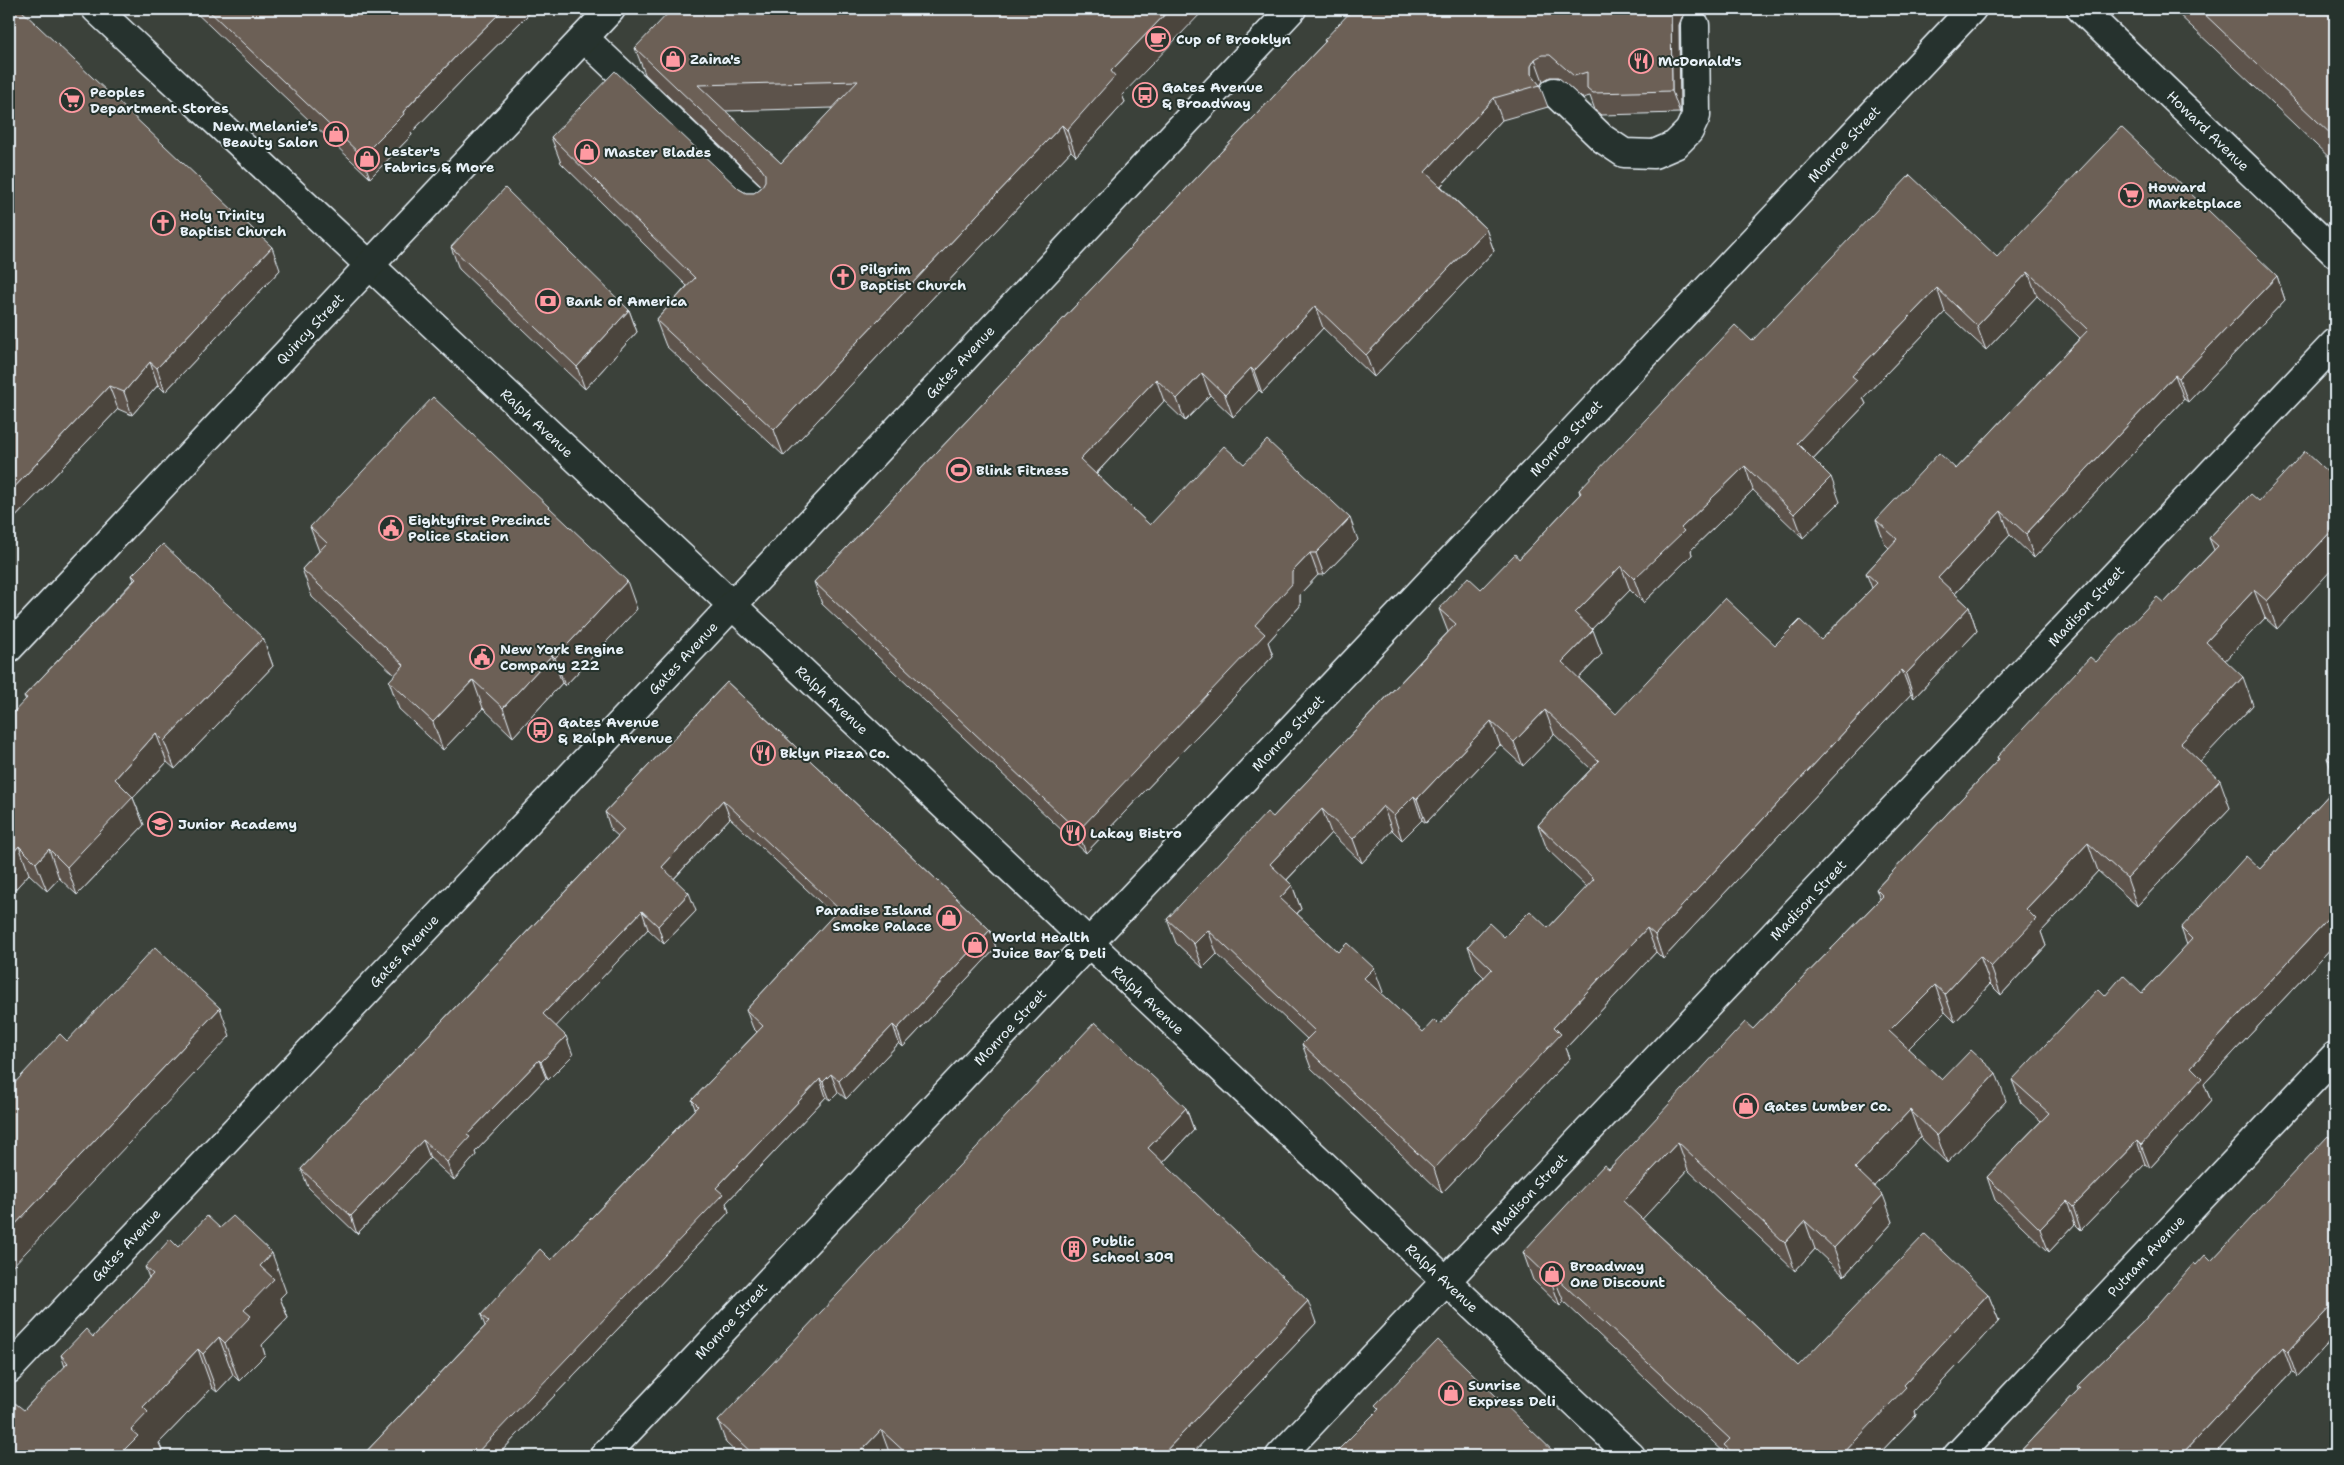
<svg xmlns="http://www.w3.org/2000/svg" width="2344" height="1465" font-family="'Shantell Sans',sans-serif">
	<style>
		.lines { fill: none; stroke-linecap: round; stroke-linejoin: round }
		.minor-casing { stroke: #e8f1f8; stroke-width: 31 }
		.minor { stroke: #26332d; stroke-width: 28 }
		.wall { fill: #5d534b; stroke: #e8f1f8; fill-rule: evenodd }
		.shaded-wall { fill: #4c443d; stroke: #e8f1f8 }
		.building { fill: #6c6157; stroke: #e8f1f8; fill-rule: evenodd }
		.labels { text-anchor: middle; stroke-width: 4; stroke-linejoin: round; paint-order: stroke }
		.poi-label { font-size: 14px; font-weight: bold; fill: #e8f1f8; stroke: #26332d; text-anchor: start }
		.street-label { font-size: 14px; fill: #e8f1f8; stroke: #26332d }
	</style>
	<rect width="100%" height="100%" fill="#3b413a"/>
	<filter id="ink" filterUnits="userSpaceOnUse"><feTurbulence type="fractalNoise" baseFrequency=".02" numOctaves="2"/><feDisplacementMap in="SourceGraphic" scale="10" xChannelSelector="R" yChannelSelector="G"/><feConvolveMatrix kernelMatrix="1 2 1 2 8 2 1 2 1" color-interpolation-filters="sRGB"/></filter>
	<g filter="url(#ink)">
		<g class="lines">
			<defs>
				<g id="minor">
					<polyline points="96,9 692,567 1631,1456"/>
					<polyline points="2081,9 2335,253"/>
					<polyline points="584,38 759,204"/>
					<polyline points="1554,92 1603,139 1624,153 1654,154 1675,145 1689,131 1696,116 1695,25"/>
					<polyline points="9,648 611,9"/>
					<polyline points="9,1369 696,644 1292,9"/>
					<polyline points="604,1456 1972,9"/>
					<polyline points="1280,1456 2335,343"/>
					<polyline points="1957,1456 2335,1056"/>
				</g>
			</defs>
			<use href="#minor" class="minor-casing"/>
			<use href="#minor" class="minor"/>
		</g>
		<g class="wall">
			<polygon points="9,9 280,270 165,392 158,385 132,415 118,409 9,524"/>
			<polygon points="192,9 534,9 465,77 411,133 412,135 370,178"/>
			<polygon points="2173,9 2335,9 2335,163"/>
			<polygon points="1688,11 1682,17 1679,25 1680,113 1601,115 1595,110 1590,96 1582,98 1558,77 1550,77 1543,81 1540,86 1548,107 1502,120 1441,186 1486,229 1494,251 1374,377 1323,328 1262,393 1259,390 1233,417 1210,395 1185,421 1164,401 1096,474 1150,525 1244,464 1358,540 1324,575 1318,575 1300,594 1300,606 1268,642 1273,656 1086,853 822,604 814,582 1325,42 1324,40"/>
			<path d="M635,48L1122,95L1125,102L1076,156L1071,151L784,456L666,346L656,320L687,286L561,163L551,137L739,189L746,193H754L761,188L762,186L645,74ZM833,108L781,163L725,111Z"/>
			<polygon points="451,247 629,310 637,332 585,389 459,269"/>
			<path d="M1997,257L2277,276L2285,300L2188,402L2184,399L2034,558L2010,535L1955,594L1969,607L1977,631L1914,698L1911,694L1663,959L1656,952L1566,1048L1570,1058L1442,1193L1311,1068L1302,1044L1307,1039L1217,954L1203,968L1176,943L1167,919L1273,817L1448,632L1439,609L1481,589L1519,559L1580,494L1579,490L1752,341ZM2037,296L2080,338L1956,469L1876,520L1885,544L1889,548L1866,573L1872,588L1821,640L1775,645L1616,714L1579,678L1602,654L1592,629L1630,590L1643,603L1692,555L1691,550L1753,490L1803,538L1840,502L1813,460L1866,404L1863,398L1945,312L1986,350ZM1554,734L1591,769L1538,825L1547,849L1587,887L1548,928L1468,946L1477,970L1484,977L1439,1025L1423,1032L1381,994L1383,992L1338,952L1297,914L1301,909L1292,885L1287,880L1331,833L1362,863L1392,830L1402,840L1422,820L1426,823L1500,745L1523,766Z"/>
			<polygon points="2251,494 2277,629 2265,618 2225,660 2253,705 2200,761 2230,808 2137,906 2098,871 2041,932 2046,946 2001,995 1990,984 1955,1022 1945,1012 1908,1049 1942,1080 2006,1101 1947,1163 1920,1137 1874,1186 1893,1222 1844,1276 1815,1249 1795,1271 1688,1170 1642,1219 1798,1366 1988,1294 1999,1321 1915,1411 1916,1415 1877,1456 1728,1456 1564,1302 1560,1306 1533,1280 1523,1252 1753,1029 1880,899 1876,889 1998,760 1997,757 2096,662 2164,603 2214,550 2209,538"/>
			<polygon points="310,527 637,609 565,686 562,683 513,737 483,708 443,750 399,709 389,681 395,675 312,597 302,569 319,551"/>
			<polygon points="132,575 263,638 273,666 175,769 167,762 133,798 144,825 77,895 59,878 47,891 29,874 9,896 26,700 24,696 134,580"/>
			<polygon points="727,682 990,930 996,948 903,1047 899,1043 846,1099 838,1092 830,1100 826,1097 726,1203 729,1212 497,1456 362,1456 485,1326 481,1315 551,1260 695,1109 692,1100 757,1032 753,1028 746,1010 834,915 730,818 674,879 696,911 664,944 648,929 556,1026 573,1055 548,1080 546,1078 475,1152 476,1155 454,1180 430,1158 357,1234 308,1187 301,1169 618,836 611,830 605,812"/>
			<polygon points="2335,749 2335,780 2327,758"/>
			<polygon points="2335,788 2335,944 2204,1084 2211,1101 2150,1168 2145,1164 2081,1230 2075,1224 2049,1252 1995,1200 1987,1177 2041,1121 2021,1103 2012,1080 2105,996 2142,993 2187,945 2181,928 2260,869"/>
			<polygon points="1186,1108 1194,1130 1163,1163 1316,1323 1190,1456 894,1456 889,1452 885,1456 740,1456 726,1443 718,1421"/>
			<polygon points="2335,1141 2335,1336 2297,1377 2292,1372 2213,1456 2016,1456 2078,1390 2077,1386 2141,1324 2196,1265 2211,1261"/>
			<polygon points="178,1247 286,1292 280,1298 288,1318 262,1345 265,1355 239,1381 233,1375 217,1392 212,1388 159,1443 162,1450 156,1456 9,1456 24,1410 65,1367 61,1355 93,1337 149,1278 145,1267"/>
		</g>
		<g class="shaded-wall">
			<polygon points="504,9 534,9 465,77 411,133 412,135 370,178 362,156 457,55"/>
			<polygon points="1170,9 1205,9 1122,95 1125,102 1076,156 1067,130 1111,71"/>
			<polygon points="1671,9 1688,9 1688,11 1682,17 1679,25 1680,113 1672,91"/>
			<polygon points="1535,59 1543,81 1540,86 1531,74 1531,66"/>
			<polygon points="1494,98 1502,120 1433,194 1425,172"/>
			<polygon points="1062,125 1071,151 784,456 774,430"/>
			<polygon points="1486,229 1494,251 1374,377 1366,355"/>
			<polygon points="272,247 280,270 165,392 157,368"/>
			<polygon points="2028,272 2037,296 1986,350 1977,326"/>
			<polygon points="2277,276 2285,300 2188,402 2179,378"/>
			<polygon points="1937,288 1945,312 1863,398 1866,404 1806,467 1797,443 1852,376"/>
			<polygon points="1315,306 1323,328 1262,393 1254,371"/>
			<polygon points="629,310 637,332 585,389 577,367"/>
			<polygon points="150,362 158,385 132,415 124,392"/>
			<polygon points="1251,368 1259,390 1233,417 1225,395"/>
			<polygon points="1202,373 1210,395 1185,421 1177,399"/>
			<polygon points="2175,375 2184,399 2034,558 2026,534"/>
			<polygon points="1156,379 1164,401 1088,482 1080,459"/>
			<polygon points="109,386 118,409 9,524 9,493"/>
			<polygon points="1745,466 1753,490 1691,550 1692,555 1643,603 1634,579 1681,528"/>
			<polygon points="1831,477 1840,502 1803,538 1794,514"/>
			<polygon points="2001,511 2010,535 1947,602 1938,578"/>
			<polygon points="1350,518 1358,540 1324,575 1316,553"/>
			<polygon points="2335,527 2335,566 2277,629 2267,601"/>
			<polygon points="1310,553 1318,575 1300,594 1300,606 1268,642 1273,656 1086,853 1078,831 1292,572"/>
			<polygon points="1621,566 1630,590 1584,637 1575,613"/>
			<polygon points="627,581 637,609 565,686 555,658"/>
			<polygon points="2254,590 2265,618 2216,670 2206,642"/>
			<polygon points="1969,607 1977,631 1914,698 1906,674"/>
			<polygon points="1593,630 1602,654 1571,686 1562,662"/>
			<polygon points="263,638 273,666 175,769 164,741"/>
			<polygon points="552,655 562,683 513,737 503,708"/>
			<polygon points="1902,670 1911,694 1663,959 1655,935"/>
			<polygon points="2243,677 2253,705 2191,771 2181,743"/>
			<polygon points="473,680 483,708 443,750 433,722"/>
			<polygon points="1545,710 1554,734 1523,766 1514,742"/>
			<polygon points="1491,721 1500,745 1426,823 1417,799"/>
			<polygon points="156,733 167,762 133,798 144,825 77,895 67,867 115,779"/>
			<polygon points="2220,780 2230,808 2137,906 2127,878"/>
			<polygon points="1414,796 1422,820 1402,840 1394,816"/>
			<polygon points="723,800 730,818 668,885 662,867"/>
			<polygon points="1383,806 1392,830 1362,863 1353,839"/>
			<polygon points="1322,809 1331,833 1279,888 1270,864"/>
			<polygon points="2088,843 2098,871 2041,932 2046,946 2001,995 1991,967 2026,909"/>
			<polygon points="19,846 29,874 9,896 9,857"/>
			<polygon points="49,849 59,878 47,891 36,863"/>
			<polygon points="1292,885 1301,909 1289,922 1280,898"/>
			<polygon points="689,893 696,911 664,944 658,926"/>
			<polygon points="642,911 648,929 550,1033 543,1014"/>
			<polygon points="2335,911 2335,944 2204,1084 2211,1101 2150,1168 2141,1145 2191,1067"/>
			<polygon points="1647,928 1656,952 1566,1048 1570,1058 1442,1193 1434,1169 1554,1027"/>
			<polygon points="990,930 996,948 903,1047 897,1029"/>
			<polygon points="1208,930 1217,954 1203,968 1194,944"/>
			<polygon points="1980,956 1990,984 1955,1022 1945,994"/>
			<polygon points="1374,968 1383,992 1373,1002 1364,978"/>
			<polygon points="1935,985 1945,1012 1899,1058 1889,1031"/>
			<polygon points="220,1008 230,1036 9,1270 9,1231"/>
			<polygon points="893,1025 899,1043 846,1099 839,1081"/>
			<polygon points="566,1036 573,1055 548,1080 541,1062"/>
			<polygon points="539,1060 546,1078 475,1152 476,1155 454,1180 447,1162 467,1135"/>
			<polygon points="1996,1073 2006,1101 1947,1163 1937,1136"/>
			<polygon points="831,1074 838,1092 830,1100 823,1082"/>
			<polygon points="820,1079 826,1097 726,1203 729,1212 497,1456 474,1456 716,1188"/>
			<polygon points="1186,1108 1194,1130 1156,1170 1148,1148"/>
			<polygon points="1910,1110 1920,1137 1865,1196 1855,1168"/>
			<polygon points="423,1140 430,1158 357,1234 351,1216"/>
			<polygon points="2137,1141 2145,1164 2081,1230 2073,1207"/>
			<polygon points="1678,1142 1688,1170 1633,1229 1623,1201"/>
			<polygon points="1883,1195 1893,1222 1844,1276 1834,1248"/>
			<polygon points="2067,1201 2075,1224 2049,1252 2040,1229"/>
			<polygon points="1805,1221 1815,1249 1795,1271 1785,1243"/>
			<polygon points="272,1253 286,1292 280,1298 288,1318 262,1345 265,1355 239,1381 225,1343 244,1310 260,1266"/>
			<polygon points="1553,1275 1564,1302 1560,1306 1550,1278"/>
			<polygon points="1988,1294 1999,1321 1915,1411 1916,1415 1877,1456 1841,1456 1904,1385"/>
			<polygon points="1308,1301 1316,1323 1190,1456 1161,1456"/>
			<polygon points="2335,1302 2335,1336 2297,1377 2288,1352"/>
			<polygon points="219,1337 233,1375 217,1392 203,1354"/>
			<polygon points="2283,1347 2292,1372 2213,1456 2180,1456"/>
			<polygon points="198,1349 212,1388 159,1443 162,1450 156,1456 118,1456 143,1407"/>
			<polygon points="881,1430 889,1452 885,1456 856,1456"/>
		</g>
		<g class="building">
			<polygon points="9,9 20,9 272,247 157,368 150,362 124,392 109,386 9,493"/>
			<polygon points="207,9 504,9 457,55 403,112 404,114 362,156"/>
			<path d="M672,9H1170L1111,71L1115,76L1067,130L1062,125L774,430L656,320L695,278L551,137L615,71L739,189L746,193H754L761,188L765,181V174L760,167L635,48ZM858,81L781,163L698,85Z"/>
			<polygon points="1353,9 1671,9 1672,91 1593,93 1587,88 1587,72 1574,76 1550,55 1542,55 1535,59 1531,66 1531,74 1540,85 1494,98 1425,172 1486,229 1366,355 1315,306 1254,371 1251,368 1225,395 1202,373 1177,399 1156,379 1080,459 1150,525 1224,446 1244,464 1267,440 1350,518 1316,553 1310,553 1292,572 1292,584 1255,625 1265,634 1078,831 814,582 1326,41 1324,40"/>
			<polygon points="2199,9 2335,9 2335,138"/>
			<path d="M2121,127L2277,276L2179,378L2175,375L2026,534L2001,511L1969,545L1938,578L1969,607L1906,674L1902,670L1655,935L1647,928L1554,1027L1561,1034L1434,1169L1302,1044L1315,1031L1208,930L1194,944L1167,919L1267,812L1273,817L1456,624L1439,609L1468,577L1481,589L1515,554L1519,559L1581,493L1579,490L1735,325L1752,341L1910,175L1997,257ZM2028,272L2088,330L1956,469L1939,453L1876,520L1897,539L1866,573L1877,583L1821,640L1800,620L1775,645L1725,598L1616,714L1562,662L1593,630L1575,613L1621,566L1634,579L1684,531L1681,528L1745,466L1794,514L1831,477L1797,443L1857,380L1852,376L1937,288L1977,326ZM1545,710L1599,761L1538,825L1594,879L1548,928L1530,911L1504,937L1489,923L1468,946L1492,969L1439,1025L1434,1020L1423,1032L1364,978L1374,968L1347,943L1338,952L1280,898L1292,885L1270,864L1322,809L1353,839L1383,806L1394,816L1414,796L1417,799L1491,721L1514,742Z"/>
			<polygon points="505,188 629,310 577,367 451,247"/>
			<polygon points="433,397 627,581 555,658 552,655 503,708 473,680 433,722 389,681 404,665 302,569 327,543 310,527"/>
			<polygon points="2305,451 2335,479 2335,527 2267,601 2254,590 2206,642 2243,677 2181,743 2220,780 2127,878 2088,843 2026,909 2036,919 1991,967 1980,956 1945,994 1935,985 1889,1031 1942,1080 1971,1050 1996,1073 1937,1136 1910,1110 1855,1168 1883,1195 1834,1248 1805,1221 1785,1243 1678,1142 1623,1201 1798,1366 1925,1234 1988,1294 1904,1385 1906,1387 1841,1456 1736,1456 1724,1445 1730,1439 1553,1275 1550,1278 1523,1252 1604,1165 1609,1169 1745,1022 1753,1029 1883,896 1876,889 1999,759 1997,757 2090,657 2096,662 2157,597 2164,603 2218,546 2209,538 2251,494 2259,501"/>
			<polygon points="163,544 263,638 164,741 156,733 115,779 133,797 67,867 49,849 36,863 19,846 9,857 9,717 27,698 24,696 136,579 132,575"/>
			<polygon points="727,682 990,930 897,1029 893,1025 839,1081 831,1074 823,1082 820,1079 716,1188 723,1194 474,1456 362,1456 489,1322 481,1315 540,1249 551,1260 698,1106 692,1100 763,1026 746,1010 839,909 723,800 662,867 689,893 658,926 642,911 543,1014 566,1036 541,1062 539,1060 467,1135 470,1137 447,1162 423,1140 351,1216 301,1169 624,830 605,812"/>
			<polygon points="2335,749 2335,766 2327,758"/>
			<polygon points="2335,788 2335,911 2191,1067 2202,1078 2141,1145 2137,1141 2073,1207 2067,1201 2040,1229 1987,1177 2049,1113 2012,1080 2098,989 2105,996 2123,975 2142,993 2192,939 2181,928 2246,856 2260,869"/>
			<polygon points="155,947 220,1008 9,1231 9,1089 60,1034 67,1041"/>
			<polygon points="1095,1022 1186,1108 1148,1148 1308,1301 1161,1456 909,1456 881,1430 856,1456 755,1456 718,1421"/>
			<polygon points="2328,1136 2335,1142 2335,1141 2335,1302 2288,1352 2283,1347 2180,1456 2016,1456 2080,1388 2077,1386 2141,1324 2194,1263 2196,1265 2205,1255 2211,1261"/>
			<polygon points="207,1216 220,1228 233,1216 272,1253 260,1266 274,1279 244,1310 251,1316 225,1343 219,1337 203,1354 198,1349 143,1407 148,1412 131,1430 138,1436 118,1456 9,1456 9,1410 15,1403 24,1410 68,1363 61,1355 86,1329 93,1337 153,1274 145,1267 170,1239 178,1247"/>
			<polygon points="1438,1340 1558,1456 1332,1456 1379,1409 1375,1405"/>
		</g>
	</g>
	<defs>
		<symbol id="cafe-ring" viewBox="-11 -11 22 22"><circle r="9.5" fill="#26332d" stroke="#ff9aa2" stroke-width="1.5"/><path d="M-5.5-4.5H6V0H3Q3 3.5 0 3.5H-2.5Q-5.5 3.5-5.5 0ZM3-3.2v2h1.7v-2ZM-6 4.5H4V6H-6Z" fill="#ff9aa2"/></symbol>
		<symbol id="shop-ring" viewBox="-11 -11 22 22"><circle r="9.5" fill="#26332d" stroke="#ff9aa2" stroke-width="1.5"/><path d="M-5-2.5h2.3a2.7 3.5 0 0 1 5.4 0H5L5.5 6h-11ZM-1.5-2.5h3a1.5 2.3 0 0 0-3 0Z" fill="#ff9aa2"/></symbol>
		<symbol id="restaurant-ring" viewBox="-11 -11 22 22"><circle r="9.5" fill="#26332d" stroke="#ff9aa2" stroke-width="1.5"/><path d="M-5-6h1v4h1v-4h1v4h1v-4h1v5L-1.5 .5V6h-2V.5L-5-1ZM5-6V6H3V1.5H1.5Q1.5-4 5-6Z" fill="#ff9aa2"/></symbol>
		<symbol id="bus-ring" viewBox="-11 -11 22 22"><circle r="9.5" fill="#26332d" stroke="#ff9aa2" stroke-width="1.5"/><path d="M-5-6H5V4H4V6H2V4H-2V6H-4V4H-5ZM-3.5-4V0h7V-4ZM-3.5 1.2v1.5H-2V1.2ZM2 1.2v1.5H3.5V1.2Z" fill="#ff9aa2"/></symbol>
		<symbol id="supermarket-ring" viewBox="-11 -11 22 22"><circle r="9.5" fill="#26332d" stroke="#ff9aa2" stroke-width="1.5"/><path d="M-6-5.5h2.5l.6 2H6L4.5 2H-2.5L-4.4-4H-6ZM-1.5 3.2a1.3 1.3 0 1 0 .1 0ZM3 3.2a1.3 1.3 0 1 0 .1 0Z" fill="#ff9aa2"/></symbol>
		<symbol id="church-ring" viewBox="-11 -11 22 22"><circle r="9.5" fill="#26332d" stroke="#ff9aa2" stroke-width="1.5"/><path d="M-1.2-6h2.4v3.5h3.3v2.4h-3.3V6h-2.4V-.1h-3.3v-2.4h3.3Z" fill="#ff9aa2"/></symbol>
		<symbol id="bank-ring" viewBox="-11 -11 22 22"><circle r="9.5" fill="#26332d" stroke="#ff9aa2" stroke-width="1.5"/><path d="M-6-4H6V4H-6ZM0-2.3a2.3 2.3 0 1 0 0 4.6a2.3 2.3 0 1 0 0-4.6Z" fill="#ff9aa2"/></symbol>
		<symbol id="stadium-ring" viewBox="-11 -11 22 22"><circle r="9.5" fill="#26332d" stroke="#ff9aa2" stroke-width="1.5"/><path d="M0-5a6.5 5 0 1 0 0 10a6.5 5 0 1 0 0-10ZM-3.5-1.8h7v3.6h-7Z" fill="#ff9aa2"/></symbol>
		<symbol id="civic-ring" viewBox="-11 -11 22 22"><circle r="9.5" fill="#26332d" stroke="#ff9aa2" stroke-width="1.5"/><path d="M-.6-6.5H3V-4.5H.6V-3L4-1V1h2V6H-6V1h2V-1L-.6-3ZM-1.2 2.5V6h2.4V2.5Z" fill="#ff9aa2"/></symbol>
		<symbol id="school-ring" viewBox="-11 -11 22 22"><circle r="9.5" fill="#26332d" stroke="#ff9aa2" stroke-width="1.5"/><path d="M0-5L7-2L0 1L-7-2ZM-4 1L0 2.5L4 1V4Q0 6-4 4Z" fill="#ff9aa2"/></symbol>
		<symbol id="building-ring" viewBox="-11 -11 22 22"><circle r="9.5" fill="#26332d" stroke="#ff9aa2" stroke-width="1.5"/><path d="M-4-6H4V6H1V3H-1V6H-4ZM-2.5-4.3h1.7v1.8h-1.7ZM.8-4.3h1.7v1.8H.8ZM-2.5-1h1.7V.8h-1.7ZM.8-1h1.7V.8H.8Z" fill="#ff9aa2"/></symbol>
	</defs>
	<g fill-rule="evenodd">
		<use href="#cafe-ring" x="1144" y="25" width="28" height="28"/>
		<use href="#shop-ring" x="659" y="45" width="28" height="28"/>
		<use href="#restaurant-ring" x="1627" y="47" width="28" height="28"/>
		<use href="#bus-ring" x="1131" y="81" width="28" height="28"/>
		<use href="#supermarket-ring" x="58" y="86" width="28" height="28"/>
		<use href="#shop-ring" x="322" y="120" width="28" height="28"/>
		<use href="#shop-ring" x="573" y="138" width="28" height="28"/>
		<use href="#shop-ring" x="353" y="145" width="28" height="28"/>
		<use href="#supermarket-ring" x="2117" y="181" width="28" height="28"/>
		<use href="#church-ring" x="149" y="209" width="28" height="28"/>
		<use href="#church-ring" x="829" y="263" width="28" height="28"/>
		<use href="#bank-ring" x="534" y="287" width="28" height="28"/>
		<use href="#stadium-ring" x="945" y="456" width="28" height="28"/>
		<use href="#civic-ring" x="377" y="514" width="28" height="28"/>
		<use href="#civic-ring" x="468" y="643" width="28" height="28"/>
		<use href="#bus-ring" x="526" y="716" width="28" height="28"/>
		<use href="#restaurant-ring" x="749" y="739" width="28" height="28"/>
		<use href="#school-ring" x="146" y="810" width="28" height="28"/>
		<use href="#restaurant-ring" x="1059" y="819" width="28" height="28"/>
		<use href="#shop-ring" x="935" y="904" width="28" height="28"/>
		<use href="#shop-ring" x="961" y="931" width="28" height="28"/>
		<use href="#shop-ring" x="1732" y="1092" width="28" height="28"/>
		<use href="#building-ring" x="1060" y="1235" width="28" height="28"/>
		<use href="#shop-ring" x="1538" y="1260" width="28" height="28"/>
		<use href="#shop-ring" x="1437" y="1379" width="28" height="28"/>
	</g>
	<g class="labels">
		<g class="poi-label">
			<text x="1176" y="44">Cup of Brooklyn</text>
			<text x="690" y="64">Zaina's</text>
			<text x="1658" y="66">McDonald's</text>
			<text x="1162" y="92">Gates Avenue<tspan x="1162" dy="16">&amp; Broadway</tspan></text>
			<text x="90" y="97">Peoples<tspan x="90" dy="16">Department Stores</tspan></text>
			<text x="318" y="131" text-anchor="end">New Melanie's<tspan x="318" dy="16">Beauty Salon</tspan></text>
			<text x="384" y="156">Lester's<tspan x="384" dy="16">Fabrics &amp; More</tspan></text>
			<text x="604" y="157">Master Blades</text>
			<text x="2148" y="192">Howard<tspan x="2148" dy="16">Marketplace</tspan></text>
			<text x="180" y="220">Holy Trinity<tspan x="180" dy="16">Baptist Church</tspan></text>
			<text x="860" y="274">Pilgrim<tspan x="860" dy="16">Baptist Church</tspan></text>
			<text x="566" y="306">Bank of America</text>
			<text x="976" y="475">Blink Fitness</text>
			<text x="408" y="525">Eightyfirst Precinct<tspan x="408" dy="16">Police Station</tspan></text>
			<text x="500" y="654">New York Engine<tspan x="500" dy="16">Company 222</tspan></text>
			<text x="558" y="727">Gates Avenue<tspan x="558" dy="16">&amp; Ralph Avenue</tspan></text>
			<text x="780" y="758">Bklyn Pizza Co.</text>
			<text x="178" y="829">Junior Academy</text>
			<text x="1090" y="838">Lakay Bistro</text>
			<text x="932" y="915" text-anchor="end">Paradise Island<tspan x="932" dy="16">Smoke Palace</tspan></text>
			<text x="992" y="942">World Health<tspan x="992" dy="16">Juice Bar &amp; Deli</tspan></text>
			<text x="1764" y="1111">Gates Lumber Co.</text>
			<text x="1092" y="1246">Public<tspan x="1092" dy="16">School 309</tspan></text>
			<text x="1570" y="1271">Broadway<tspan x="1570" dy="16">One Discount</tspan></text>
			<text x="1468" y="1390">Sunrise<tspan x="1468" dy="16">Express Deli</tspan></text>
		</g>
		<g class="street-label">
			<text transform="translate(2208 131) rotate(44)" y="5">Howard Avenue</text>
			<text transform="translate(1844 144) rotate(-47)" y="5">Monroe Street</text>
			<text transform="translate(310 329) rotate(-47)" y="5">Quincy Street</text>
			<text transform="translate(960 362) rotate(-47)" y="5">Gates Avenue</text>
			<text transform="translate(537 423) rotate(43)" y="5">Ralph Avenue</text>
			<text transform="translate(1566 438) rotate(-47)" y="5">Monroe Street</text>
			<text transform="translate(2086 606) rotate(-47)" y="5">Madison Street</text>
			<text transform="translate(683 658) rotate(-47)" y="5">Gates Avenue</text>
			<text transform="translate(832 700) rotate(43)" y="5">Ralph Avenue</text>
			<text transform="translate(1288 733) rotate(-47)" y="5">Monroe Street</text>
			<text transform="translate(1808 900) rotate(-47)" y="5">Madison Street</text>
			<text transform="translate(404 951) rotate(-47)" y="5">Gates Avenue</text>
			<text transform="translate(1148 1000) rotate(43)" y="5">Ralph Avenue</text>
			<text transform="translate(1010 1027) rotate(-47)" y="5">Monroe Street</text>
			<text transform="translate(1529 1194) rotate(-47)" y="5">Madison Street</text>
			<text transform="translate(126 1245) rotate(-47)" y="5">Gates Avenue</text>
			<text transform="translate(2146 1256) rotate(-47)" y="5">Putnam Avenue</text>
			<text transform="translate(1442 1278) rotate(43)" y="5">Ralph Avenue</text>
			<text transform="translate(731 1321) rotate(-47)" y="5">Monroe Street</text>
		</g>
	</g>
	<rect width="2344" height="1465" fill="none" stroke="#26332d" stroke-width="30"/>
	<rect x="15" y="15" width="2314" height="1435" fill="none" stroke="#e8f1f8" stroke-width="2" filter="url(#ink)"/>
</svg>
